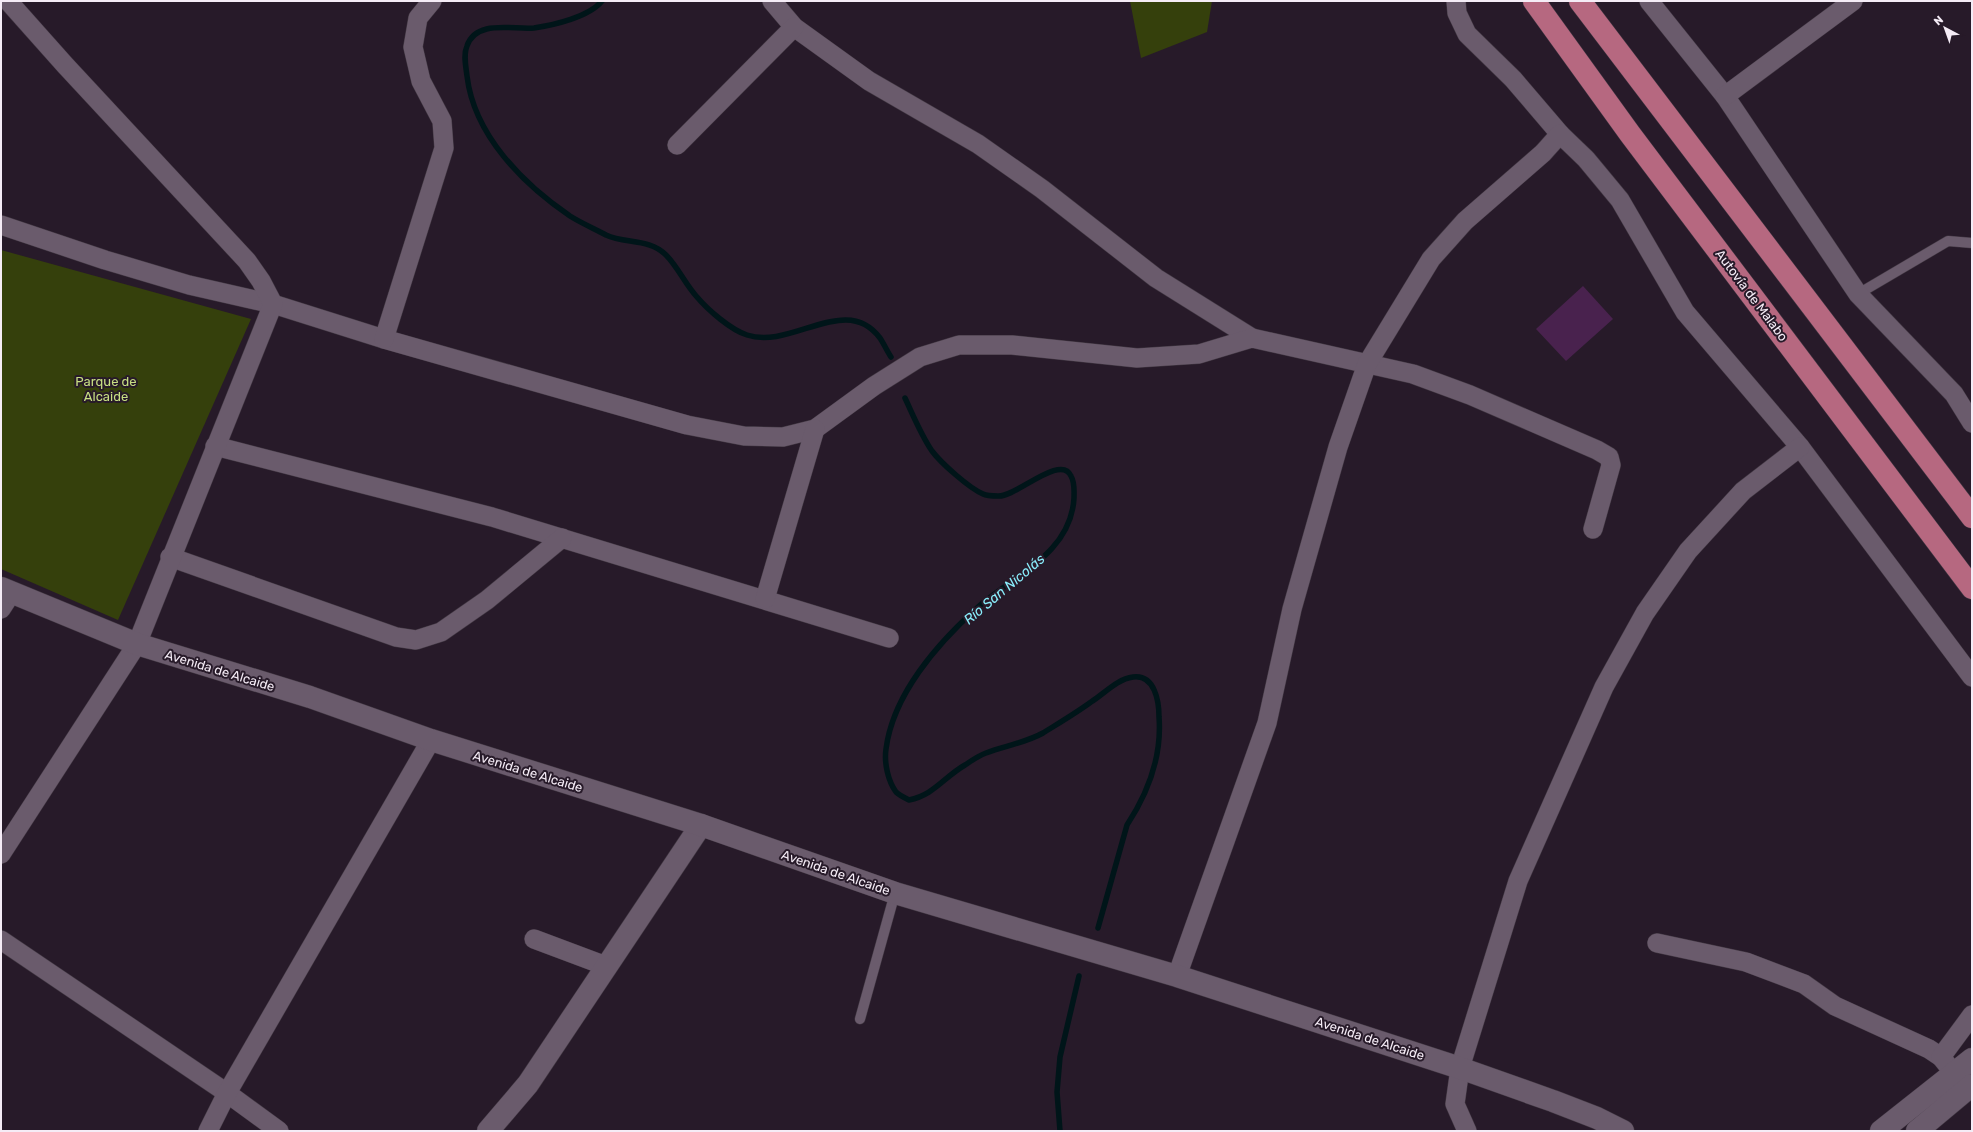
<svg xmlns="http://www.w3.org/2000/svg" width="1973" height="1132" font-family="Rubik,sans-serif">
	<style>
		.green { fill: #35400c }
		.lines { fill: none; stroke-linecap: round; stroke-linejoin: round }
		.stream { stroke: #001519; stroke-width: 5.5 }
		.building { fill: #49224e }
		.service-casing { stroke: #423843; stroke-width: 11 }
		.minor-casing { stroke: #423843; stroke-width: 20 }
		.tertiary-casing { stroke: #423843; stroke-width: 23 }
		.secondary-casing { stroke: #423843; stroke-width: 23 }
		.primary-casing { stroke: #423843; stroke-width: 23 }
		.service { stroke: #6a5b6c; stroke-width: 10 }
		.minor { stroke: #6a5b6c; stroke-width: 19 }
		.tertiary { stroke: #6a5b6c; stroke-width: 22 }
		.secondary { stroke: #6a5b6c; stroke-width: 22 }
		.primary { stroke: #b66880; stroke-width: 22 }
		.labels { text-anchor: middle; stroke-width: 4; stroke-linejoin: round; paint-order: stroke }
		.street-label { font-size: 13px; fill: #f5ecf6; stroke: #271a29 }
		.park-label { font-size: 13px; fill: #c7df83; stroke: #271a29 }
		.water-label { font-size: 14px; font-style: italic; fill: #8aeefc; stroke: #271a29 }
	</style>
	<rect width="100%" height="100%" fill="#271a29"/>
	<g class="green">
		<polygon points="1130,1 1212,1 1207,32 1141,58"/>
		<polygon points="1,250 251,319 118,620 1,569"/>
	</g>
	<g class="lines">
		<g class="stream">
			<path d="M602,1C589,17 554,25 534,28C513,30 476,19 467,46C463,55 466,67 467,76C474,135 523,184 570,216C581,223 595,229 606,235C625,244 649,238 666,255C678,267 685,284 697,297C708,310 731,330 747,335C792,350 846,292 880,338C884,344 887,351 891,357"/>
			<path d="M905,398C913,415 921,435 932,451C941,463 969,488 983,494C987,496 994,496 998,496C1015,498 1061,453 1071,476C1075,483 1074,490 1074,498C1071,554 1013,576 977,608C937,644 893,695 886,749C884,763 888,781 896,792C899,795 905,798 909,800C934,795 944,777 965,765C971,761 978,756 986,753C1004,746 1025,743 1043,733C1059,723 1076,713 1091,702C1104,694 1117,679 1133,677C1155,674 1159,702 1159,717C1162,756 1148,793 1127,825L1098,928"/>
			<polyline points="1060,1131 1057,1092 1060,1057 1079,976"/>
		</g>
	</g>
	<polygon class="building" points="1583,286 1613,319 1566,361 1536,329"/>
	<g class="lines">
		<defs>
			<g id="service">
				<polyline points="1858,294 1948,241 1972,243"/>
				<polyline points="860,1019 895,893"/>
			</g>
			<g id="minor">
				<polyline points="772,1 794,27 869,81 978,144 1042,189 1156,278 1252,338"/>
				<polyline points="1456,1 1457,13 1467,34 1513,79 1560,134"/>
				<polyline points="1649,1 1725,96 1858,294 1954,394 1972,423"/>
				<polyline points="1725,96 1853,1"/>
				<polyline points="677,145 794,27"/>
				<polyline points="1,225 105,260 189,285 273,304 384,339 687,425 744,436 783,437 815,429 874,386 920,357 959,345 1012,345 1137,358 1199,354 1252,338 1413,374 1470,395 1597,450 1609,457 1611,465 1593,529"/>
				<polyline points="384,339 444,148 442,121 421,81 413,47 418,18 432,1"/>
				<polyline points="215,446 492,517 889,638"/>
				<polyline points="170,557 396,637 416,640 441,632 487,600 562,538"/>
				<polyline points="765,599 815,429"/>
				<polyline points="1,609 12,592"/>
				<polyline points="1,854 137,644 273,304 261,281 247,261 65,65 8,1"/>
				<polyline points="534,939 606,966"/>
				<polyline points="1,940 227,1093 279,1131"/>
				<polyline points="1657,943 1746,962 1804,984 1835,1006 1929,1049 1941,1057"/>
				<polyline points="1177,976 1267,723 1292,609 1338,447 1367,364 1431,259 1465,221 1543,153 1560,134 1586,159 1620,200 1685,312 1800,447 1972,677"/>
				<polyline points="1949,1067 1941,1057 1972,1015"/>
				<polyline points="208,1131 227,1093 431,740"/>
				<polyline points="1467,1131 1455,1104 1460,1068 1518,881 1604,687 1645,613 1688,551 1743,491 1800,447"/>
			</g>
			<polyline id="tertiary" points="488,1131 528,1084 701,825"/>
			<g id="secondary">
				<polyline points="1,588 137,644 310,697 431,740 701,825 895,893 1177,976 1460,1068 1553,1101 1597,1118 1623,1131"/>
				<polyline points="1881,1131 1972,1059"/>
				<polyline points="1917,1131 1972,1085"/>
			</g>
			<g id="primary">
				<polyline points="1534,1 1630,134 1972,588"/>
				<polyline points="1580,1 1972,517"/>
			</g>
		</defs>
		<use href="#service" class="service-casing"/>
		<use href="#minor" class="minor-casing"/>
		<use href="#tertiary" class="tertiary-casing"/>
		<use href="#secondary" class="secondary-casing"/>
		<use href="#primary" class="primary-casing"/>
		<use href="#service" class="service"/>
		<use href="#minor" class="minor"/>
		<use href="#tertiary" class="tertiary"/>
		<use href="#secondary" class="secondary"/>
		<use href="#primary" class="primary"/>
	</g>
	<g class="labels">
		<g class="street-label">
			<text transform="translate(1752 295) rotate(53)" y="5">Autovía de Malabo</text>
			<text transform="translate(220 670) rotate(17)" y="5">Avenida de Alcaide</text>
			<text transform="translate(528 771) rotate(17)" y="5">Avenida de Alcaide</text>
			<text transform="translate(836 872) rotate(19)" y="5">Avenida de Alcaide</text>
			<text transform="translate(1370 1038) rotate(18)" y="5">Avenida de Alcaide</text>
		</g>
		<g class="park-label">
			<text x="106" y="386">Parque de<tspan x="106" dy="15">Alcaide</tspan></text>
		</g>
		<g class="water-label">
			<text transform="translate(1004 589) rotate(-40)" y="5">Río San Nicolás</text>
		</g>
	</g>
	<rect width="1973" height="1132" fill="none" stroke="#f5ecf6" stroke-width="4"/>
	<g transform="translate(1945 28) rotate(319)" stroke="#271a29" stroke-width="3" paint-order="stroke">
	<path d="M0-3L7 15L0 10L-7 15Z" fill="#f5ecf6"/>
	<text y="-6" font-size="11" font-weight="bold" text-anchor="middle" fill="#f5ecf6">N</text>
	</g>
</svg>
